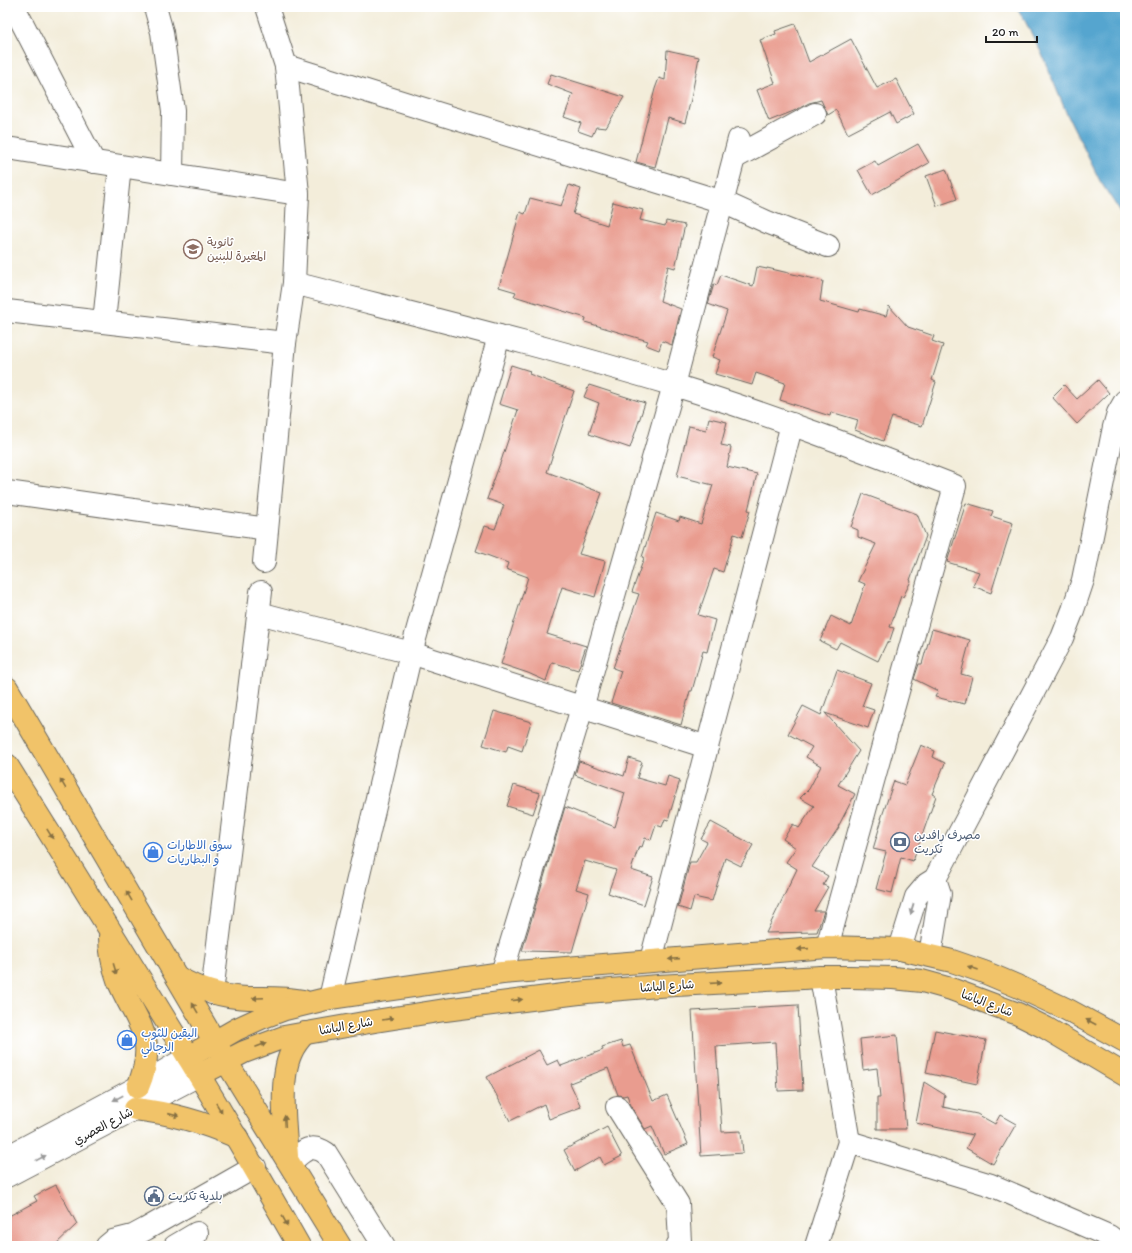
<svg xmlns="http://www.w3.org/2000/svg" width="1132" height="1253" font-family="Itim,'Playpen Sans Arabic',sans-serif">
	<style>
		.water { fill: #55a5cf; stroke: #386076 }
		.building { fill: #e99c8f }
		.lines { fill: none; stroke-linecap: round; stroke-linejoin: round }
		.minor-casing { stroke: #67655e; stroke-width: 24 }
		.major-casing { stroke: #67655e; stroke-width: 24 }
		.minor { stroke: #fff; stroke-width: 22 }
		.major { stroke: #f1c369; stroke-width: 22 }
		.oneway { fill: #867042 }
		.oneway2 { fill: #999 }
		.labels { text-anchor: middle; stroke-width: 3; stroke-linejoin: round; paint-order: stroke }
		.education-label { font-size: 12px; fill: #785e54; stroke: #fff; text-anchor: start }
		.service-label { font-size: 12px; fill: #4e5e75; stroke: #fff; text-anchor: start }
		.shop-label { font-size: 12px; fill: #366cbe; stroke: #fff; text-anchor: start }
		.street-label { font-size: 12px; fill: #1c1c1c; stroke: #fff }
	</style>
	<rect width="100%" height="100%" fill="#fff"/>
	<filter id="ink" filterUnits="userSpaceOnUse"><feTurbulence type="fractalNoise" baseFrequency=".025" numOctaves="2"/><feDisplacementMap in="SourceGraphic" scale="8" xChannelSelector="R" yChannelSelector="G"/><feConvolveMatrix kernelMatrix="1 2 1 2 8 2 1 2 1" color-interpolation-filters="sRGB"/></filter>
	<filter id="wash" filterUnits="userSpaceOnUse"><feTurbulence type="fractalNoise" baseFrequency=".012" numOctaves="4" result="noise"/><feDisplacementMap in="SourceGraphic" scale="16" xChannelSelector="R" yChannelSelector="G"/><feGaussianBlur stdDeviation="0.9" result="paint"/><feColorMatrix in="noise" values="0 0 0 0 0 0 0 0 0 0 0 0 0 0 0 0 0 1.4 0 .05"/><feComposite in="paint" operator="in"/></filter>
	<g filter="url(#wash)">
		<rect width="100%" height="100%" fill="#f3edda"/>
		<polygon class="water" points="1016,7 1125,7 1125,219 1100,181 1066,112 1041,52 1023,17"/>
		<g id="blocks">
			<g class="building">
				<polygon points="795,24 809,62 851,39 877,88 896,79 914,114 896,124 890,112 848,134 836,110 828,115 821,100 809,103 796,110 769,121 757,90 775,83 760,40 776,34 775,31"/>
				<polygon points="667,50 699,57 691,99 685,123 668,118 655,167 636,162 655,89 659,78 665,80"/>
				<polygon points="551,74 624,97 606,128 596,127 592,136 578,131 581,123 564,117 573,94 547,84"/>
				<polygon points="918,144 929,163 872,195 858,170 875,161 878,166"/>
				<polygon points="946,169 957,199 937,206 926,176"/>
				<polygon points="569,185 581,189 573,214 607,225 613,202 643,210 640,220 665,226 666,221 685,225 675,268 668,266 660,301 681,309 672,345 662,341 659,350 646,345 648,341 585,322 586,318 514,296 516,292 499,287 520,212 525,214 530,198 561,206"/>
				<polygon points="757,267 767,269 767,268 823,281 820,301 859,312 860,309 886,316 889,306 908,327 934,336 932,341 943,345 932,380 936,382 922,426 892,417 883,441 855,430 858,420 831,412 830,416 780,400 785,383 756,373 752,385 715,374 720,360 712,357 727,311 708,304 714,284 717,285 721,275 753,286"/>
				<polygon points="511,365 530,371 529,374 574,391 547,472 602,493 579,554 605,561 595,597 562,587 547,634 586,646 578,670 552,662 546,681 528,673 501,664 528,577 506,569 508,563 476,551 485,526 495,529 504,505 487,499 502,458 518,410 499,404"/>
				<polygon points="1098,380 1109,393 1077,424 1052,397 1064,385 1077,399"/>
				<polygon points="589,385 645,403 630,448 589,434 599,403 584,397"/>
				<polygon points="709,418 727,422 721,445 731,447 727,467 757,474 748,510 750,511 742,537 734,534 723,572 714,569 698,615 715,620 707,652 703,651 692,691 690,691 681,725 611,703 621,671 613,668 639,594 632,592 644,558 642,557 656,513 679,521 680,517 701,524 713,485 677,476 689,426 706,430"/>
				<polygon points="863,494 917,514 926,536 910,580 911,581 903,597 901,596 890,627 894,628 889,643 887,642 878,661 840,642 836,649 820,641 831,616 851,626 865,584 858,581 876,544 858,537 858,530 851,527"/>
				<polygon points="966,503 993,511 991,516 1013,523 991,593 973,586 979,572 947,562"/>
				<polygon points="932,629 970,640 961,674 972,677 965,704 935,697 938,691 914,679 919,664 922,664"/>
				<polygon points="837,670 871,683 862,706 874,710 868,728 825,713 859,751 838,785 855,794 838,827 839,827 812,867 828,876 823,885 828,887 814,911 824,911 817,932 766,933 797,869 786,862 796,848 783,839 793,824 799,828 814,806 800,798 809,789 821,766 806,757 812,747 788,734 803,706 821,715"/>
				<polygon points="494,711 531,722 522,751 508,746 506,752 483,745"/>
				<polygon points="921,745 935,751 933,757 945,763 932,794 936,796 913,861 901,857 892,893 876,889 886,852 873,849 882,819 881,819 894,781 905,785"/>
				<polygon points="629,758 642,762 637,778 665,786 668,776 680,780 668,820 665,819 662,827 656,825 651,840 645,838 642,847 639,846 631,870 653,877 644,905 608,893 616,870 585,861 576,889 589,893 572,952 522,951 565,807 615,827 625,793 575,775 579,761 624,776"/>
				<polygon points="514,785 540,793 533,814 507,806"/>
				<polygon points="711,822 753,845 741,866 725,858 712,901 694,897 690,911 678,907 690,862 696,862 707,842 701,839"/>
				<polygon points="798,1005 803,1090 778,1091 775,1042 716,1046 722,1132 741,1131 743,1153 701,1156 692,1011"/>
				<polygon points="935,1030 986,1040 977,1084 926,1073"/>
				<polygon points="897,1035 906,1129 877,1129 877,1098 880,1098 877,1068 863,1070 860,1039"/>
				<polygon points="621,1041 623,1047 630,1045 653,1101 667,1095 688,1144 664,1154 652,1126 645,1129 632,1108 627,1095 623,1096 618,1095 608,1068 570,1083 581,1107 549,1119 544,1104 510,1121 487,1077 539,1050 547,1065 558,1060 561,1066 603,1050 602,1047"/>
				<polygon points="924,1082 945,1095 943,1107 977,1114 995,1124 1000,1115 1016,1124 993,1164 966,1148 973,1135 916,1123"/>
				<polygon points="607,1127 622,1156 604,1165 600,1157 575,1171 564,1150"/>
				<polygon points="56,1185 77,1224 54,1246 7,1246 7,1217 37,1201 34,1196"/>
			</g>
		</g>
	</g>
	<g filter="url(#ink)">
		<use href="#blocks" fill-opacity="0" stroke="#67655e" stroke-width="1"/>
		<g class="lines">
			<defs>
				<g id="minor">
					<polyline points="14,7 94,162"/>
					<polyline points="155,7 162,32 173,111 172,174"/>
					<polyline points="286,66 723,202 767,222 828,246"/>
					<polyline points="7,148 298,194"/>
					<polyline points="734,158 815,114"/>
					<path d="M294,283C421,316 548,347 674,385C769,414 862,450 955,486L827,947"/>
					<polyline points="7,311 285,343"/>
					<polyline points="104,322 120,166"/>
					<polyline points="7,492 267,529"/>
					<polyline points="264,562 285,343 294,283 298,194 286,66 267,7"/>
					<polyline points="259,613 411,653 707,747"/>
					<polyline points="900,949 916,897 927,884 935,879 1062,638 1073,610 1083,580 1114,427 1118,413 1125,401"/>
					<polyline points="930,955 940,894 935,879"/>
					<polyline points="651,960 792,424"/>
					<polyline points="502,973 582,708 674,385 739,139"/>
					<polyline points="212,993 261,592"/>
					<polyline points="330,998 411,653 499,336"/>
					<polyline points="617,1107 678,1204 680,1242 677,1246"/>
					<polyline points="849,1142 991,1185 1109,1236 1122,1246"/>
					<polyline points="7,1157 138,1087 188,1057"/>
					<path d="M290,1163C302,1152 310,1142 326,1153L384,1246"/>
					<polyline points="7,1176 199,1075"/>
					<polyline points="107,1246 113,1241 133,1236 146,1229 255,1167"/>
					<polyline points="175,1246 197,1233"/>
					<polyline points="816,1246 849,1142 821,977"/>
				</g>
				<g id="major">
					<polyline points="7,688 226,1061 340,1246"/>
					<path d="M7,765C106,924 207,1083 299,1246"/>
					<path d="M110,937C110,952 113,966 118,980C136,1023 159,1037 138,1087"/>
					<path d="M177,977C199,990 222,997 248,998C267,998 285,997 303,1001"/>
					<polyline points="188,1057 237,1029 261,1018 285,1009 330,998 502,973 827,947 900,949 952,961 984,972 1017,986 1068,1010 1125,1041"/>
					<polyline points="199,1075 244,1052 284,1037 375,1021 445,1010 587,992 658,986 821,977 850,977 893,978 922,981 951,989 1018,1014 1046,1028 1125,1075"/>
					<path d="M135,1109C171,1113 203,1122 237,1137"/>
					<path d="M287,1156C285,1128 279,1079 291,1053C294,1046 299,1039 305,1033"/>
				</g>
			</defs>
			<use href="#minor" class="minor-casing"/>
			<use href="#major" class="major-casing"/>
			<use href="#minor" class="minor"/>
			<use href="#major" class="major"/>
		</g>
		<defs><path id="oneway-solid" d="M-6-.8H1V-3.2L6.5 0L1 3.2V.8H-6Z"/></defs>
		<g class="oneway">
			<use href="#oneway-solid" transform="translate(63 784) rotate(-120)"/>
			<use href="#oneway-solid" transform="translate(50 834) rotate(58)"/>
			<use href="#oneway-solid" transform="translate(129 896) rotate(-120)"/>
			<use href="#oneway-solid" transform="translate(803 949) rotate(176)"/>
			<use href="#oneway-solid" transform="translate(674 959) rotate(176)"/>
			<use href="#oneway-solid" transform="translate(973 968) rotate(-161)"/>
			<use href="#oneway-solid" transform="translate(115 969) rotate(73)"/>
			<use href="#oneway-solid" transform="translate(716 983) rotate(-4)"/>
			<use href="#oneway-solid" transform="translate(258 998) rotate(178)"/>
			<use href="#oneway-solid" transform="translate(517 1000) rotate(-7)"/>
			<use href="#oneway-solid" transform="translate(195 1008) rotate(-120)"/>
			<use href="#oneway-solid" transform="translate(388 1019) rotate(-9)"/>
			<use href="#oneway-solid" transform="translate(1091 1022) rotate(-152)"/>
			<use href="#oneway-solid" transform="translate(261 1045) rotate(-21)"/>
			<use href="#oneway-solid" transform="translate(219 1108) rotate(59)"/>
			<use href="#oneway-solid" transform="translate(174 1115) rotate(13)"/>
			<use href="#oneway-solid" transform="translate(285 1121) rotate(-93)"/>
			<use href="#oneway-solid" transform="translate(285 1221) rotate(61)"/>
		</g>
		<g class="oneway2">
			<use href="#oneway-solid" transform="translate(912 909) rotate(107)"/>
			<use href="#oneway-solid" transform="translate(118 1098) rotate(152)"/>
			<use href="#oneway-solid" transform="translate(41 1158) rotate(-28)"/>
		</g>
	</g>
	<defs>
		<symbol id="school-ring" viewBox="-11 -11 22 22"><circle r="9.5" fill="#fff" stroke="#8d6e63" stroke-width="1.5"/><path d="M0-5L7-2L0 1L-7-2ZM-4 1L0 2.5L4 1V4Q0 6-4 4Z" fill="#8d6e63"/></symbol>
		<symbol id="bank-ring" viewBox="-11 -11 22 22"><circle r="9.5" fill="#fff" stroke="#5c6f8a" stroke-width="1.5"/><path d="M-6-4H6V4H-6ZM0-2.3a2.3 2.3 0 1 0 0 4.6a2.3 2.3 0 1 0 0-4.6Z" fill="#5c6f8a"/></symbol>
		<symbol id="shop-ring" viewBox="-11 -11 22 22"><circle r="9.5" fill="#fff" stroke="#3f7fe0" stroke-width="1.5"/><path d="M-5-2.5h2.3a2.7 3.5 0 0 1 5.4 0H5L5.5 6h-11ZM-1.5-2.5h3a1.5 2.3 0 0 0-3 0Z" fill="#3f7fe0"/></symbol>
		<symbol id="civic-ring" viewBox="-11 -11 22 22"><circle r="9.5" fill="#fff" stroke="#5c6f8a" stroke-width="1.5"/><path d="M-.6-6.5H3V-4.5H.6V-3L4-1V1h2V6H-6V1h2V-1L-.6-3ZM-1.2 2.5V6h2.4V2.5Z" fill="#5c6f8a"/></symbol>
	</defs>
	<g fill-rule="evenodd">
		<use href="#school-ring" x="182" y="238" width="22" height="22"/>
		<use href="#bank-ring" x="889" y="831" width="22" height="22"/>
		<use href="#shop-ring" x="142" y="841" width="22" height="22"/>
		<use href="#shop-ring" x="116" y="1029" width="22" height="22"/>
		<use href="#civic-ring" x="143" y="1185" width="22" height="22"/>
	</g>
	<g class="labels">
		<g class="education-label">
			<text x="207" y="246">ثانوية<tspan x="207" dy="14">المغيرة للبنين</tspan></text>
		</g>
		<g class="service-label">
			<text x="914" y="839">مصرف رافدين<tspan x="914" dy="14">تكريت</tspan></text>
			<text x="168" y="1200">بلدية تكريت</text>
		</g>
		<g class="shop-label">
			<text x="167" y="849">سوق الاطارات<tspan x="167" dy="14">و البطاريات</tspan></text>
			<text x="141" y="1037">اليقين للثوب<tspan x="141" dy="14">الرجالي</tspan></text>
		</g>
		<g class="street-label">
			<text transform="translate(667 986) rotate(-4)" y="4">شارع الباشا</text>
			<text transform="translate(987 1003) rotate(21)" y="4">شارع الباشا</text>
			<text transform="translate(346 1026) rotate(-10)" y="4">شارع الباشا</text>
			<text transform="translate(103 1126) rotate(-28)" y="4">شارع العصري</text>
		</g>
	</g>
	<rect width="1132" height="1253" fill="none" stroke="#fff" stroke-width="24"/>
	<path d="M986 36v6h51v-6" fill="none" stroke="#1c1c1c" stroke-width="2"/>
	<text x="992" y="36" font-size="12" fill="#1c1c1c" stroke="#ffffff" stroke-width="3" paint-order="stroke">20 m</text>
</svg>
